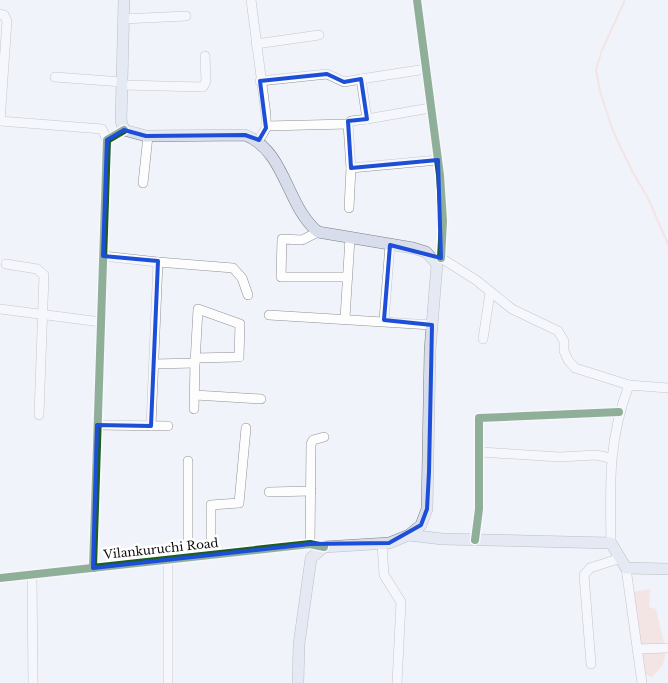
<svg xmlns="http://www.w3.org/2000/svg" width="668" height="683" font-family="'Libre Baskerville',serif">
	<style>
		.water { fill: #f4d6c8 }
		.lines { fill: none; stroke-linecap: round; stroke-linejoin: round }
		.stream { stroke: #f4d6c8; stroke-width: 2 }
		.minor-casing { stroke: #909194; stroke-width: 10 }
		.major-casing { stroke: #7d7e81; stroke-width: 12 }
		.minor { stroke: #fdfdfe; stroke-width: 9 }
		.major { stroke: #d8ddeb; stroke-width: 11 }
		.cycleway-casing { stroke: #fff; stroke-width: 11 }
		.cycleway { stroke: #1b5e20; stroke-width: 8 }
		.marked { fill: none; stroke: #1d4ed8; stroke-width: 4; stroke-linejoin: round }
		.labels { text-anchor: middle; stroke-width: 5; stroke-linejoin: round; paint-order: stroke }
		.street-label { font-size: 12px; fill: #0d0d0d; stroke: #fff }
	</style>
	<rect width="100%" height="100%" fill="#f1f3fb"/>
	<polygon class="water" points="650,589 649,607 656,609 666,651 663,665 652,677 646,675 641,658 633,592"/>
	<g class="lines">
		<polyline class="stream" points="625,0 602,50 596,69 600,91 613,131 632,171 648,198 668,244"/>
		<defs>
			<g id="minor">
				<polyline points="251,0 266,115 266,128 259,140"/>
				<polyline points="417,0 440,175 443,221 441,258"/>
				<polyline points="0,14 4,15 7,21 0,121"/>
				<polyline points="123,19 186,16"/>
				<polyline points="256,44 319,35"/>
				<polyline points="55,77 122,82"/>
				<polyline points="361,79 426,69"/>
				<polyline points="260,81 327,74 344,82 361,79 367,119 351,121 348,124 351,168 349,208"/>
				<polyline points="122,85 203,87 206,81 205,56"/>
				<polyline points="367,119 430,108"/>
				<polyline points="0,121 102,129 107,140"/>
				<polyline points="266,126 348,124"/>
				<polyline points="351,168 438,160"/>
				<polyline points="143,183 148,136"/>
				<polyline points="318,232 302,240 282,239 281,277 348,277"/>
				<polyline points="103,256 158,262 151,426"/>
				<polyline points="436,259 441,258 476,280 512,309 558,331 564,341 564,351 568,360 575,368 629,385"/>
				<polyline points="158,262 233,268 242,278 248,295"/>
				<polyline points="6,264 37,269 44,275 39,415"/>
				<polyline points="0,309 101,322"/>
				<polyline points="269,315 432,325"/>
				<polyline points="345,318 350,238"/>
				<polyline points="384,320 390,245"/>
				<polyline points="483,339 490,293"/>
				<polyline points="154,364 195,363 198,309 240,324 239,357 195,358"/>
				<polyline points="195,395 261,399"/>
				<polyline points="194,409 195,363"/>
				<polyline points="97,425 168,426"/>
				<polyline points="480,452 560,457 596,455 610,458"/>
				<polyline points="188,461 188,558"/>
				<polyline points="269,492 311,491"/>
				<polyline points="475,540 479,509 479,418 619,412"/>
				<path d="M611,543C610,485 608,440 629,385L668,388"/>
				<polyline points="310,544 311,444 313,440 324,437"/>
				<polyline points="382,544 384,575 401,602 397,683"/>
				<polyline points="211,555 211,505 239,503 246,428"/>
				<polyline points="93,568 107,140 124,130"/>
				<polyline points="626,568 642,683"/>
				<polyline points="32,575 33,683"/>
				<polyline points="0,578 310,544 324,547"/>
				<polyline points="637,649 668,648"/>
				<polyline points="591,664 584,575 590,568 621,558"/>
				<polyline points="168,683 168,560"/>
			</g>
			<g id="major">
				<path d="M124,0L121,121L124,130L146,136L245,135C286,151 286,206 318,232L413,248L426,252L437,264L430,350L427,509L421,525L409,535L389,543L324,547L311,558L299,644L298,683"/>
				<polyline points="409,535 442,539 611,543 626,568 668,569"/>
			</g>
		</defs>
		<use href="#minor" class="minor-casing"/>
		<use href="#major" class="major-casing"/>
		<use href="#minor" class="minor"/>
		<use href="#major" class="major"/>
		<defs>
			<g id="cycleway">
				<polyline points="417,0 440,175 443,221 441,258"/>
				<polyline points="475,540 479,509 479,418 619,412"/>
				<polyline points="93,568 107,140 124,130"/>
				<polyline points="0,578 310,544 324,547"/>
			</g>
		</defs>
		<use href="#cycleway" class="cycleway-casing"/>
		<use href="#cycleway" class="cycleway"/>
	</g>
	<path d="M0 0H668V683H0ZM327,74L344,82L361,79L367,119L348,121L351,168L438,160L441,258L390,245L384,320L432,325L429,472L427,509L421,525L389,543L310,544L93,568L97,425L151,426L158,261L103,256L107,140L124,130L146,136L245,135L259,140L266,128L260,81Z" fill="#f1f3fb" fill-opacity=".55" fill-rule="evenodd"/>
	<path class="marked" d="M327,74L344,82L361,79L367,119L348,121L351,168L438,160L441,258L390,245L384,320L432,325L429,472L427,509L421,525L389,543L310,544L93,568L97,425L151,426L158,261L103,256L107,140L124,130L146,136L245,135L259,140L266,128L260,81Z"/>
	<g class="labels">
		<g class="street-label">
			<text transform="translate(161 549) rotate(-6)" y="4">Vilankuruchi Road</text>
		</g>
	</g>
</svg>
